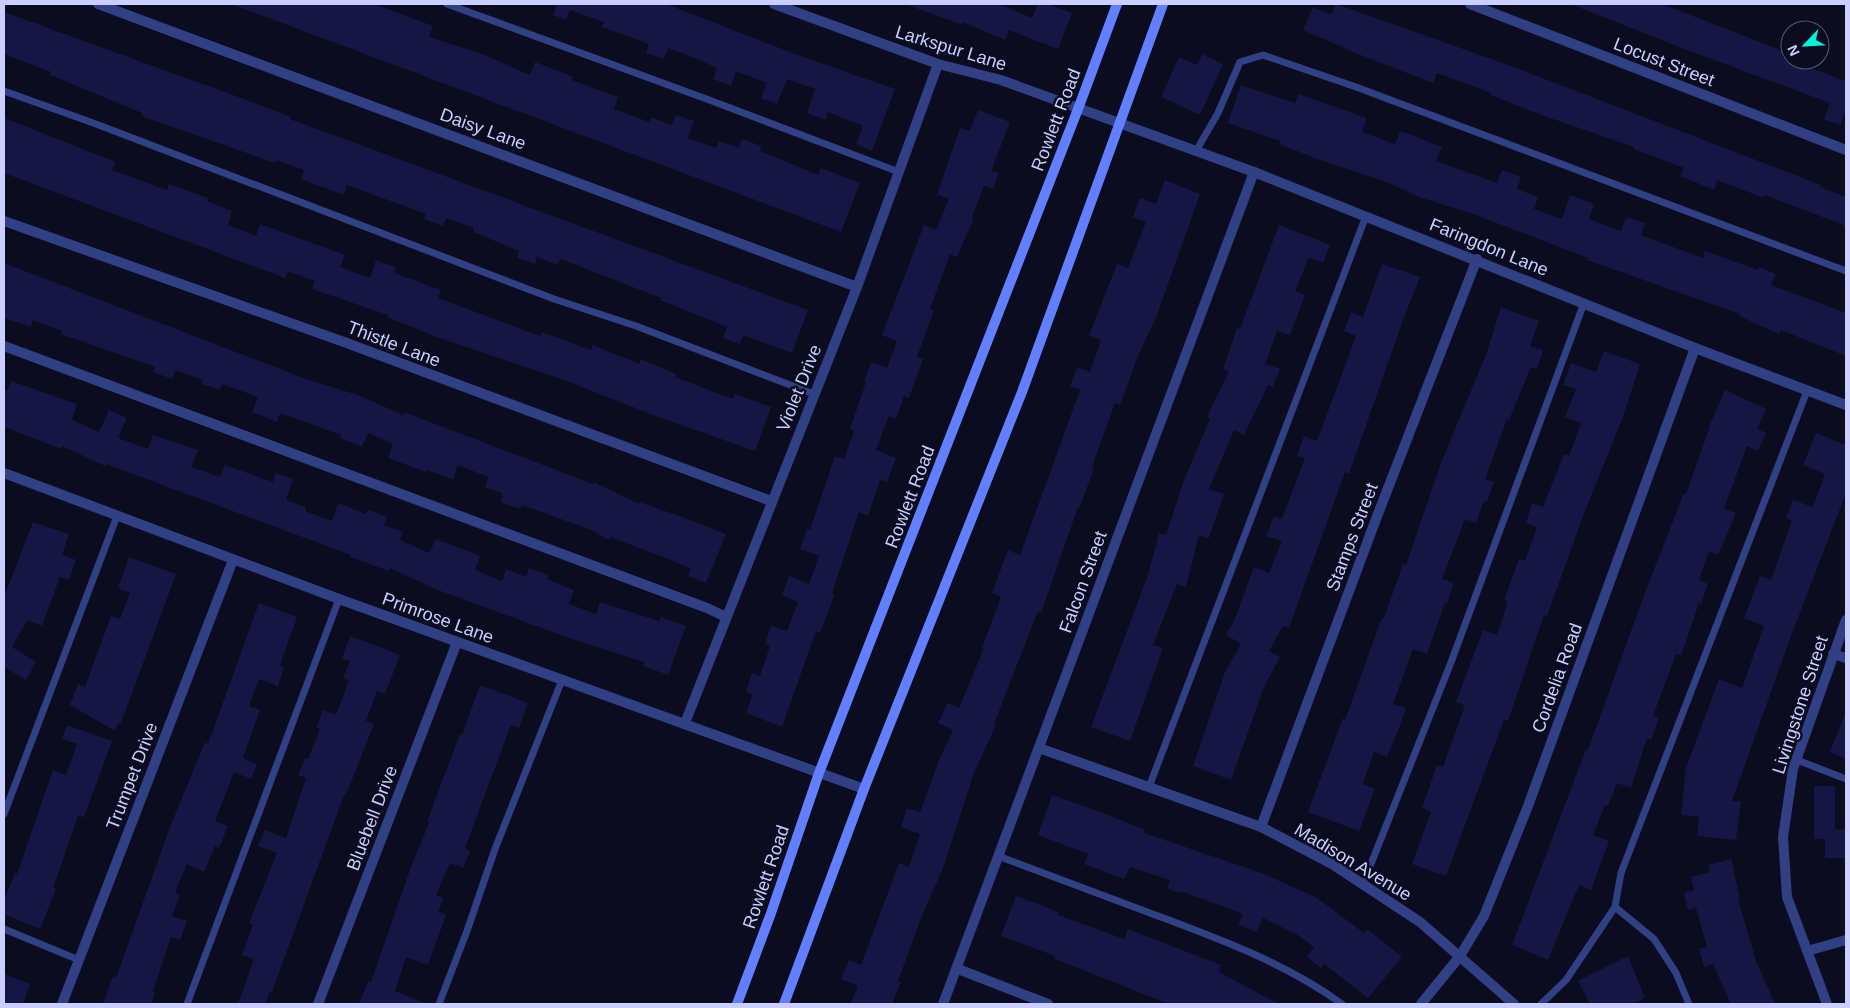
<svg xmlns="http://www.w3.org/2000/svg" width="1850" height="1008" font-family="Arial,sans-serif">
	<style>
		.building { fill: #151643 }
		.lines { fill: none; stroke-linecap: round; stroke-linejoin: round }
		.service { stroke: #314084; stroke-width: 7 }
		.minor { stroke: #314084; stroke-width: 10 }
		.secondary { stroke: #617fff; stroke-width: 10 }
		.labels { text-anchor: middle; stroke-width: 5; stroke-linejoin: round; paint-order: stroke }
		.street-label { font-size: 18px; fill: #cacfff; stroke: #0b0c20 }
	</style>
	<rect width="100%" height="100%" fill="#0b0c20"/>
	<g class="building">
		<polygon points="231,4 374,4 433,26 429,37 482,54 530,75 535,62 574,77 572,80 618,97 614,109 649,122 651,117 672,125 676,115 694,121 688,138 716,148 719,141 739,148 742,139 761,146 760,151 818,175 821,168 860,183 841,232"/>
		<polygon points="557,4 666,4 795,54 895,89 872,151 856,144 863,126 828,112 826,120 807,113 815,89 787,79 777,104 761,98 767,83 736,71 731,86 713,79 717,68 697,59 668,48 664,59 646,53 649,44 602,27 604,22 570,10 566,20 553,15"/>
		<polygon points="910,4 999,4 1032,18 1038,4 1048,4 1072,13 1058,49 1009,30 1005,40 963,22 963,25 910,6"/>
		<polygon points="1336,4 1503,63 1821,185 1820,187 1846,197 1846,226 1765,195 1764,198 1717,180 1714,190 1680,176 1684,168 1634,149 1634,147 1530,111 1491,95 1491,93 1437,73 1433,83 1358,54 1303,30 1313,7 1331,15"/>
		<polygon points="1570,4 1662,4 1783,51 1781,57 1846,81 1846,109 1840,125 1824,119 1830,103 1679,47"/>
		<polygon points="4,12 244,99 291,117 290,119 808,310 792,353 743,335 740,344 723,338 727,327 660,300 661,298 594,272 560,259 558,265 537,257 535,264 517,258 519,251 473,232 474,228 446,218 443,226 424,219 426,214 347,185 344,195 301,179 304,170 276,160 275,163 141,116 142,113 50,75 51,72 4,54"/>
		<polygon points="1202,54 1223,64 1200,115 1161,97 1179,57 1197,65"/>
		<polygon points="1241,85 1295,103 1298,94 1367,118 1362,132 1395,144 1400,131 1422,139 1442,147 1436,161 1497,183 1502,170 1521,177 1517,189 1538,197 1534,209 1562,219 1570,195 1594,204 1589,219 1621,231 1626,217 1645,223 1641,235 1703,258 1705,251 1758,270 1759,267 1776,274 1771,285 1846,313 1846,356 1781,330 1779,334 1739,316 1740,314 1587,260 1588,258 1473,214 1422,198 1381,180 1320,160 1279,144 1280,141 1228,123"/>
		<polygon points="978,110 1010,122 991,171 999,173 993,189 984,186 972,217 974,218 957,257 950,254 930,309 934,310 917,357 923,359 909,398 904,396 896,419 889,416 876,450 896,458 887,482 880,480 868,516 859,512 832,593 835,594 820,633 816,631 782,727 746,713 753,694 746,692 752,673 760,676 770,646 765,644 771,626 787,631 798,602 782,595 789,576 809,584 819,556 800,549 807,529 810,530 835,456 844,459 854,431 850,429 866,382 864,382 871,362 887,368 897,341 882,335 924,225 936,230 949,199 937,194 960,128 970,131"/>
		<polygon points="4,118 116,162 112,170 167,190 169,184 208,198 207,201 232,211 228,225 256,236 260,224 345,255 340,267 370,278 376,260 396,267 394,273 441,290 438,298 540,336 542,332 591,350 593,345 639,364 641,359 676,374 675,377 733,399 735,394 771,407 755,451 658,417 567,381 434,336 387,317 388,315 312,289 315,281 288,271 285,278 4,173"/>
		<polygon points="1165,180 1200,194 1157,315 1138,356 1120,405 1115,403 1092,467 1094,468 1080,507 1078,507 1041,613 1038,611 994,724 996,725 974,773 943,868 921,918 898,981 901,982 892,1004 850,1004 858,986 841,979 849,960 861,965 899,863 909,867 920,834 901,827 907,808 920,812 939,760 953,730 938,723 948,703 959,708 984,648 982,648 1001,597 992,593 1008,550 1020,555 1080,390 1070,386 1077,367 1090,372 1101,340 1089,335 1117,264 1128,268 1146,222 1133,217 1140,198 1156,204"/>
		<polygon points="1279,225 1330,245 1323,263 1309,257 1295,291 1305,295 1290,335 1277,331 1265,364 1280,369 1273,387 1268,385 1244,435 1234,430 1209,489 1224,494 1209,538 1199,535 1186,587 1177,584 1153,645 1163,648 1130,741 1091,727 1148,575 1159,533 1166,535 1184,480 1210,419 1207,417 1229,371 1223,369 1237,328 1240,329"/>
		<polygon points="4,263 309,380 358,395 403,415 404,412 593,484 594,482 639,504 639,502 688,519 726,534 706,583 688,576 691,569 671,560 610,537 609,540 591,530 522,505 520,509 500,502 503,494 485,487 488,477 458,465 453,480 427,470 426,472 388,458 393,444 368,433 362,447 340,438 341,435 280,413 277,422 252,412 258,397 222,384 220,390 202,384 203,380 175,370 172,379 153,372 155,367 61,334 62,331 33,320 31,327 4,318"/>
		<polygon points="1382,264 1420,277 1403,320 1349,474 1345,472 1289,628 1283,626 1269,651 1280,657 1264,687 1231,780 1193,766 1225,672 1241,644 1226,635 1234,621 1254,567 1269,573 1282,541 1266,536 1274,516 1282,519 1305,458 1297,456 1304,436 1317,441 1356,336 1344,331 1351,312 1363,317"/>
		<polygon points="1501,307 1539,321 1530,346 1543,350 1537,369 1531,367 1509,420 1507,419 1485,479 1494,482 1487,502 1484,501 1476,523 1465,519 1442,579 1454,583 1447,603 1445,603 1427,654 1413,649 1393,704 1406,708 1399,728 1387,757 1374,752 1363,784 1375,789 1359,831 1308,812 1343,718 1345,720 1382,617 1384,618 1403,564 1406,565 1441,463 1487,352"/>
		<polygon points="1604,351 1640,364 1623,417 1585,511 1547,616 1544,615 1508,721 1504,720 1446,876 1412,864 1431,812 1422,808 1437,765 1443,767 1465,705 1456,702 1483,630 1497,635 1508,601 1504,600 1519,559 1525,561 1537,527 1526,523 1532,503 1543,507 1564,454 1569,456 1581,423 1565,417 1576,389 1563,385 1571,363 1596,372"/>
		<polygon points="11,381 77,404 72,420 99,432 109,410 127,418 118,438 148,449 153,435 198,450 191,467 220,477 225,465 273,482 276,473 293,479 286,500 306,507 305,511 332,521 338,503 366,514 368,510 387,517 384,525 403,532 400,540 429,553 436,539 480,556 475,570 502,581 506,569 526,577 529,568 548,575 547,579 574,590 569,604 596,614 600,602 659,621 661,617 686,626 668,675 643,666 644,662 569,638 435,589 390,568 389,571 350,557 351,555 106,464 105,466 62,446 61,449 4,427 4,390 7,391"/>
		<polygon points="1725,390 1766,409 1757,429 1766,433 1758,451 1747,446 1724,509 1736,513 1718,555 1709,551 1699,580 1708,584 1701,604 1699,603 1681,656 1676,654 1653,716 1659,718 1651,740 1647,738 1631,788 1617,783 1608,806 1605,805 1593,835 1609,841 1591,890 1579,885 1548,960 1512,945 1586,749 1588,750 1644,595 1684,493 1686,494 1709,429 1708,429"/>
		<polygon points="1816,433 1846,445 1846,493 1791,636 1732,801 1741,801 1736,840 1697,836 1699,817 1681,815 1686,768 1719,679 1742,688 1764,626 1744,618 1760,576 1771,580 1792,521 1786,518 1793,500 1813,507 1825,474 1803,465"/>
		<polygon points="33,522 69,534 62,555 76,560 69,580 60,577 42,626 27,620 12,647 36,662 26,680 4,667 4,597"/>
		<polygon points="129,557 176,574 121,723 118,723 115,731 70,705 78,684 85,687 111,616 120,619 130,593 118,588"/>
		<polygon points="259,603 297,617 280,665 284,667 278,686 259,679 249,706 260,710 243,758 257,764 251,779 234,772 215,821 228,826 219,848 215,846 204,872 187,864 175,892 180,895 172,916 187,921 180,940 171,937 153,991 155,992 151,1004 103,1004 113,976 116,978 170,827 205,742 208,744"/>
		<polygon points="350,636 400,655 385,694 377,691 366,721 374,724 346,795 344,795 272,992 270,991 265,1004 238,1004 254,959 242,955 253,925 249,923 277,853 258,846 265,830 286,838 306,778 298,775 305,758 308,759 320,729 316,728 323,710 336,715 349,680 343,678 350,661 342,658"/>
		<polygon points="480,685 528,703 519,728 511,725 465,848 470,851 463,868 450,863 436,895 444,898 438,912 446,915 428,965 406,957 395,991 427,1004 359,1004 368,981 371,982 412,864 429,823 427,822 441,784 460,734 462,735"/>
		<polygon points="1845,714 1846,715 1846,759 1830,752"/>
		<polygon points="67,725 112,741 84,817 78,816 53,888 56,889 40,929 4,914 4,901 15,873 17,874 53,770 66,775 77,744 62,739"/>
		<polygon points="1814,786 1835,786 1835,829 1846,829 1846,858 1825,858 1825,839 1814,839"/>
		<polygon points="1052,795 1104,813 1145,830 1144,833 1262,873 1317,898 1364,933 1367,929 1402,957 1368,998 1324,964 1321,968 1307,957 1314,947 1296,934 1263,918 1256,932 1238,924 1243,914 1181,891 1180,893 1167,889 1170,880 1130,867 1124,879 1084,864 1088,854 1038,835"/>
		<polygon points="1731,859 1740,899 1738,899 1756,961 1775,1004 1731,1004 1713,964 1704,967 1699,949 1707,947 1696,908 1688,910 1684,893 1694,890 1691,877 1710,872 1708,865"/>
		<polygon points="1016,896 1059,912 1058,915 1124,939 1128,929 1221,965 1219,972 1279,1004 1169,1004 1055,959 1055,956 1001,936"/>
		<polygon points="1628,956 1645,998 1632,1004 1590,1004 1578,981"/>
		<polygon points="4,974 30,984 23,1004 4,1004"/>
	</g>
	<g class="lines">
		<g class="service">
			<polyline points="447,4 712,101 899,172"/>
			<polyline points="4,91 96,124 554,299 636,326 814,394"/>
			<polyline points="1196,151 1218,113 1240,62 1263,55 1356,87 1846,271"/>
			<polyline points="1797,760 1846,779"/>
			<polyline points="1149,787 1366,216"/>
			<polyline points="4,814 117,516"/>
			<path d="M998,856C1052,876 1105,896 1158,916C1222,940 1287,964 1342,1004"/>
			<polyline points="1363,884 1450,665 1584,303"/>
			<polyline points="1615,907 1654,939 1676,973 1689,1004"/>
			<polyline points="4,929 79,960"/>
			<polyline points="187,1004 339,599"/>
			<polyline points="439,1004 467,931 495,849 562,680"/>
			<polyline points="1541,1004 1566,980 1615,907 1621,873 1807,391"/>
		</g>
		<g class="minor">
			<polyline points="98,4 857,287"/>
			<polyline points="774,4 938,64 1001,80 1254,172 1695,348 1846,405"/>
			<polyline points="1470,4 1846,150"/>
			<polyline points="4,221 344,342 771,501"/>
			<polyline points="4,346 707,608 726,617"/>
			<polyline points="4,473 339,599 864,789"/>
			<polyline points="1833,654 1846,658"/>
			<polyline points="685,723 857,287 938,64"/>
			<polyline points="1039,748 1261,827 1332,864 1420,922 1514,1004"/>
			<polyline points="1261,827 1376,519 1477,259"/>
			<polyline points="1807,951 1846,940"/>
			<polyline points="958,969 1048,1004"/>
			<polyline points="62,1004 233,560"/>
			<polyline points="318,1004 457,642"/>
			<polyline points="943,1004 1254,172"/>
			<polyline points="1421,1004 1460,956 1484,916 1528,806 1695,348"/>
			<polyline points="1827,1004 1787,897 1783,837 1793,769 1846,620"/>
		</g>
		<g class="secondary">
			<polyline points="737,1004 770,916 819,773 1078,109 1117,4"/>
			<polyline points="784,1004 864,789 1022,392 1163,4"/>
		</g>
	</g>
	<g class="labels">
		<g class="street-label">
			<text transform="translate(951 48) rotate(17)" y="6">Larkspur Lane</text>
			<text transform="translate(1664 62) rotate(21)" y="6">Locust Street</text>
			<text transform="translate(1056 120) rotate(-69)" y="6">Rowlett Road</text>
			<text transform="translate(483 129) rotate(20)" y="6">Daisy Lane</text>
			<text transform="translate(1489 247) rotate(22)" y="6">Faringdon Lane</text>
			<text transform="translate(394 344) rotate(21)" y="6">Thistle Lane</text>
			<text transform="translate(799 388) rotate(-68)" y="6">Violet Drive</text>
			<text transform="translate(910 497) rotate(-69)" y="6">Rowlett Road</text>
			<text transform="translate(1352 537) rotate(-69)" y="6">Stamps Street</text>
			<text transform="translate(1083 582) rotate(-70)" y="6">Falcon Street</text>
			<text transform="translate(438 618) rotate(20)" y="6">Primrose Lane</text>
			<text transform="translate(1557 678) rotate(-70)" y="6">Cordelia Road</text>
			<text transform="translate(1800 705) rotate(-72)" y="6">Livingstone Street</text>
			<text transform="translate(132 776) rotate(-69)" y="6">Trumpet Drive</text>
			<text transform="translate(372 818) rotate(-69)" y="6">Bluebell Drive</text>
			<text transform="translate(1353 862) rotate(31)" y="6">Madison Avenue</text>
			<text transform="translate(766 877) rotate(-71)" y="6">Rowlett Road</text>
		</g>
	</g>
	<rect width="1850" height="1008" fill="none" stroke="#cacfff" stroke-width="10"/>
	<g transform="translate(1805 45) rotate(245)"><circle r="24" fill="#0b0c20" stroke="#575a79"/>
	<path d="M0-4L9 19L0 12L-9 19Z" fill="#00f5d9"/>
	<text y="-8" font-size="14" font-weight="bold" text-anchor="middle" fill="#cacfff">N</text>
	</g>
</svg>
